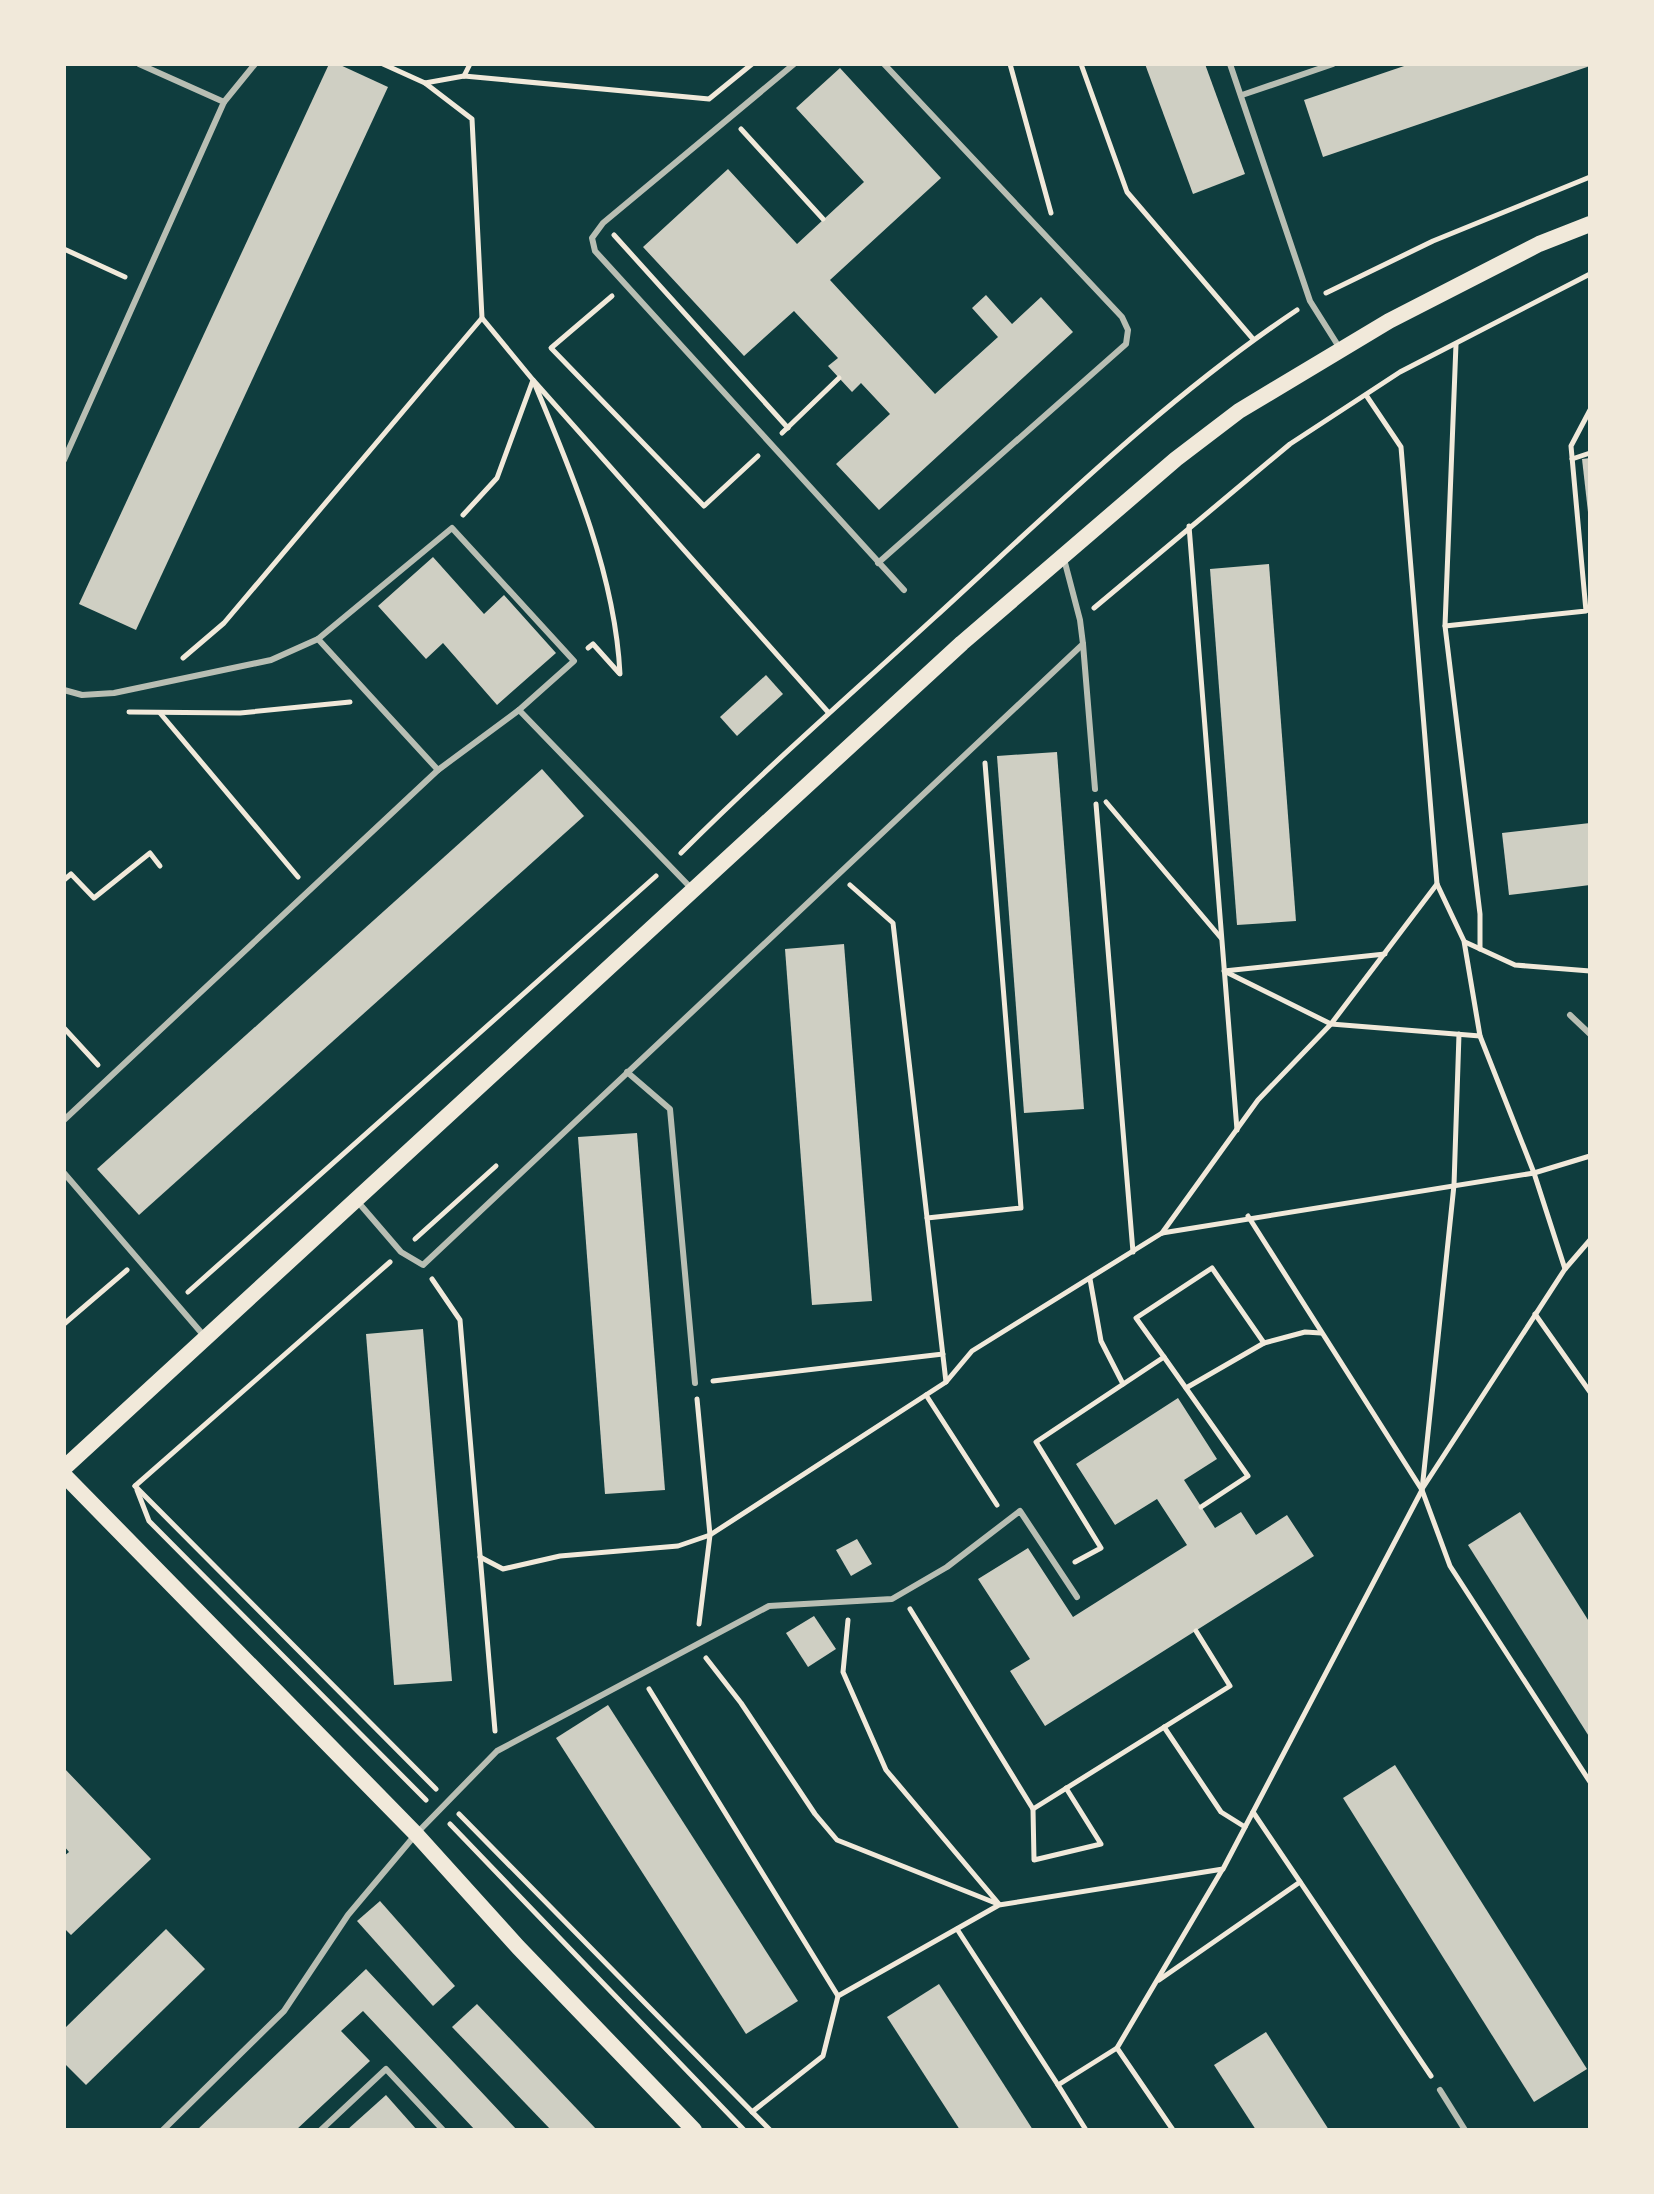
<svg xmlns="http://www.w3.org/2000/svg" width="1654" height="2194" font-family="Manrope,sans-serif">
	<style>
		.building { fill: #cfcfc3 }
		.lines { fill: none; stroke-linecap: round; stroke-linejoin: round }
		.path { stroke: #f1e9da; stroke-width: 5 }
		.service { stroke: #b8beb3; stroke-width: 6 }
		.secondary { stroke: #f1e9da; stroke-width: 16 }
	</style>
	<rect width="100%" height="100%" fill="#0f3d3e"/>
	<g class="building">
		<polygon points="329,64 338,64 388,87 136,630 79,604"/>
		<polygon points="1145,64 1205,64 1245,174 1193,194"/>
		<polygon points="1410,64 1590,64 1590,66 1323,157 1304,100"/>
		<polygon points="840,68 941,178 830,280 935,394 998,337 972,308 986,295 1012,324 1041,297 1073,332 879,510 836,464 890,414 861,383 852,392 828,366 838,358 794,311 744,356 643,247 728,169 797,244 864,182 796,108"/>
		<polygon points="1590,458 1590,512 1588,512 1582,459"/>
		<polygon points="433,557 484,614 504,595 556,653 497,705 443,643 426,659 378,606"/>
		<polygon points="1269,564 1296,921 1237,925 1210,569"/>
		<polygon points="766,675 783,694 737,736 720,717"/>
		<polygon points="1057,752 1084,1109 1024,1113 997,756"/>
		<polygon points="542,769 584,816 139,1215 97,1169"/>
		<polygon points="1590,823 1590,885 1509,895 1502,833"/>
		<polygon points="844,944 872,1301 812,1305 785,949"/>
		<polygon points="637,1133 665,1490 605,1494 578,1137"/>
		<polygon points="423,1329 452,1681 394,1685 366,1334"/>
		<polygon points="1178,1398 1217,1459 1184,1480 1215,1528 1241,1512 1256,1535 1287,1515 1314,1556 1045,1726 1010,1671 1030,1659 978,1579 1028,1548 1073,1617 1187,1545 1157,1499 1115,1525 1076,1464"/>
		<polygon points="1520,1512 1590,1623 1590,1738 1468,1545"/>
		<polygon points="857,1539 872,1564 851,1576 836,1550"/>
		<polygon points="814,1616 836,1649 808,1667 786,1633"/>
		<polygon points="608,1705 798,2001 746,2034 556,1738"/>
		<polygon points="1395,1765 1587,2069 1534,2102 1343,1798"/>
		<polygon points="64,1768 151,1859 71,1935 64,1928 64,1856 69,1852 64,1846"/>
		<polygon points="380,1901 455,1986 433,2006 357,1921"/>
		<polygon points="166,1929 205,1969 86,2085 64,2063 64,2029"/>
		<polygon points="366,1969 517,2130 475,2130 363,2011 341,2031 370,2061 296,2130 197,2130"/>
		<polygon points="939,1984 965,2024 1033,2130 960,2130 887,2017"/>
		<polygon points="477,2004 597,2130 551,2130 452,2027"/>
		<polygon points="1266,2032 1329,2130 1256,2130 1214,2065"/>
		<polygon points="386,2095 417,2130 347,2130"/>
	</g>
	<g class="lines">
		<g class="path">
			<polyline points="383,64 425,83 464,76 709,99 752,64"/>
			<polyline points="1010,64 1051,213"/>
			<polyline points="1081,64 1127,192 1253,339"/>
			<polyline points="464,76 470,64"/>
			<polyline points="741,129 823,219"/>
			<polyline points="614,235 788,428"/>
			<polyline points="64,249 125,277"/>
			<polyline points="1326,293 1433,241 1590,177"/>
			<polyline points="612,296 551,348 704,506 758,456"/>
			<polyline points="1366,395 1401,447 1437,884 1464,941 1480,1036 1534,1173 1565,1269"/>
			<polyline points="782,433 839,378"/>
			<polyline points="1572,459 1590,453"/>
			<polyline points="463,515 497,478 533,380 482,318"/>
			<polyline points="1189,526 1237,1130"/>
			<polyline points="1094,608 1290,444 1400,372 1590,274"/>
			<polyline points="1445,626 1456,344"/>
			<polyline points="588,648 593,644 619,673"/>
			<polyline points="183,658 224,623 482,318 472,119 425,83"/>
			<path d="M620,674C615,573 572,473 533,380L828,712"/>
			<polyline points="129,712 240,713 350,702"/>
			<polyline points="160,713 298,877"/>
			<polyline points="1106,802 1221,938"/>
			<polyline points="1096,804 1133,1252"/>
			<path d="M681,853C763,771 849,696 934,618C1051,511 1164,399 1297,310"/>
			<polyline points="64,880 71,874 94,898 150,853 160,866"/>
			<polyline points="850,885 893,923 946,1382"/>
			<polyline points="1465,942 1515,965 1590,971"/>
			<polyline points="1480,949 1480,914 1445,626 1586,611 1571,446 1590,410"/>
			<polyline points="1385,954 1224,971 1331,1024 1480,1036"/>
			<polyline points="64,1028 98,1065"/>
			<polyline points="1459,1034 1454,1185 1422,1490 1450,1566 1590,1782"/>
			<polyline points="927,1218 1021,1208 985,763"/>
			<polyline points="1162,1233 1258,1100 1331,1024 1437,884"/>
			<polyline points="415,1239 496,1166"/>
			<polyline points="432,1279 460,1320 495,1731"/>
			<polyline points="1090,1279 1101,1341 1123,1384"/>
			<polyline points="188,1292 656,876"/>
			<polyline points="1535,1314 1590,1392"/>
			<polyline points="64,1324 127,1270"/>
			<polyline points="1264,1343 1305,1332 1321,1333"/>
			<polyline points="1164,1357 1136,1318 1212,1268 1264,1343 1186,1388"/>
			<polyline points="713,1381 943,1354"/>
			<polyline points="926,1395 997,1505"/>
			<polyline points="697,1399 710,1535 699,1624"/>
			<polyline points="135,1486 390,1262"/>
			<polyline points="135,1486 436,1789"/>
			<polyline points="1422,1489 1565,1269 1590,1240"/>
			<polyline points="137,1490 149,1521 426,1800"/>
			<polyline points="480,1557 503,1569 560,1556 678,1546 710,1535 946,1382 972,1351 1162,1233 1534,1173 1590,1156"/>
			<polyline points="1075,1562 1101,1548 1036,1442 1164,1357 1248,1476 1201,1507"/>
			<polyline points="910,1609 1033,1809 1230,1686 1196,1631"/>
			<polyline points="848,1620 843,1672 886,1770 999,1904"/>
			<polyline points="706,1658 741,1703 815,1814 837,1840 998,1904"/>
			<polyline points="649,1689 838,1996 823,2056 752,2112"/>
			<polyline points="1164,1727 1221,1812 1245,1827"/>
			<polyline points="1033,1809 1034,1860 1101,1844 1066,1788"/>
			<polyline points="1253,1812 1431,2076"/>
			<polyline points="459,1814 770,2130"/>
			<polyline points="450,1824 744,2130"/>
			<polyline points="957,1929 1058,2085"/>
			<polyline points="1159,1980 1300,1882"/>
			<polyline points="838,1996 999,1905 1223,1869 1422,1490 1248,1216"/>
			<polyline points="1086,2130 1058,2085 1117,2048"/>
			<polyline points="1173,2130 1117,2048 1222,1870"/>
		</g>
		<g class="service">
			<polyline points="794,64 603,223 592,238 595,251 904,590"/>
			<polyline points="1230,64 1310,301 1339,347"/>
			<polyline points="1242,95 1333,64"/>
			<polyline points="224,102 255,64"/>
			<polyline points="64,460 224,102 139,64"/>
			<polyline points="878,563 1126,344 1128,330 1122,317 884,64"/>
			<polyline points="318,639 452,528 574,661 519,710"/>
			<polyline points="1083,644 1095,789"/>
			<polyline points="64,690 82,695 114,693 271,660 318,639 438,770"/>
			<polyline points="1570,1015 1590,1034"/>
			<polyline points="627,1072 670,1109 695,1383"/>
			<polyline points="64,1120 438,770 519,710 691,888"/>
			<polyline points="64,1173 205,1337"/>
			<polyline points="358,1202 401,1252 423,1265 1083,644 1080,620 1064,559"/>
			<polyline points="1440,2090 1465,2130"/>
			<polyline points="163,2130 284,2011 348,1915 416,1834 497,1751 769,1606 892,1599 947,1567 1020,1511 1077,1597"/>
			<polyline points="321,2130 386,2069 443,2130"/>
		</g>
		<g class="secondary">
			<polyline points="64,1468 962,643 1176,459 1239,411 1389,321 1539,244 1590,224"/>
			<polyline points="64,1475 416,1834 518,1947 694,2130"/>
		</g>
	</g>
	<rect width="1654" height="2194" fill="none" stroke="#f1e9da" stroke-width="132"/>
</svg>
